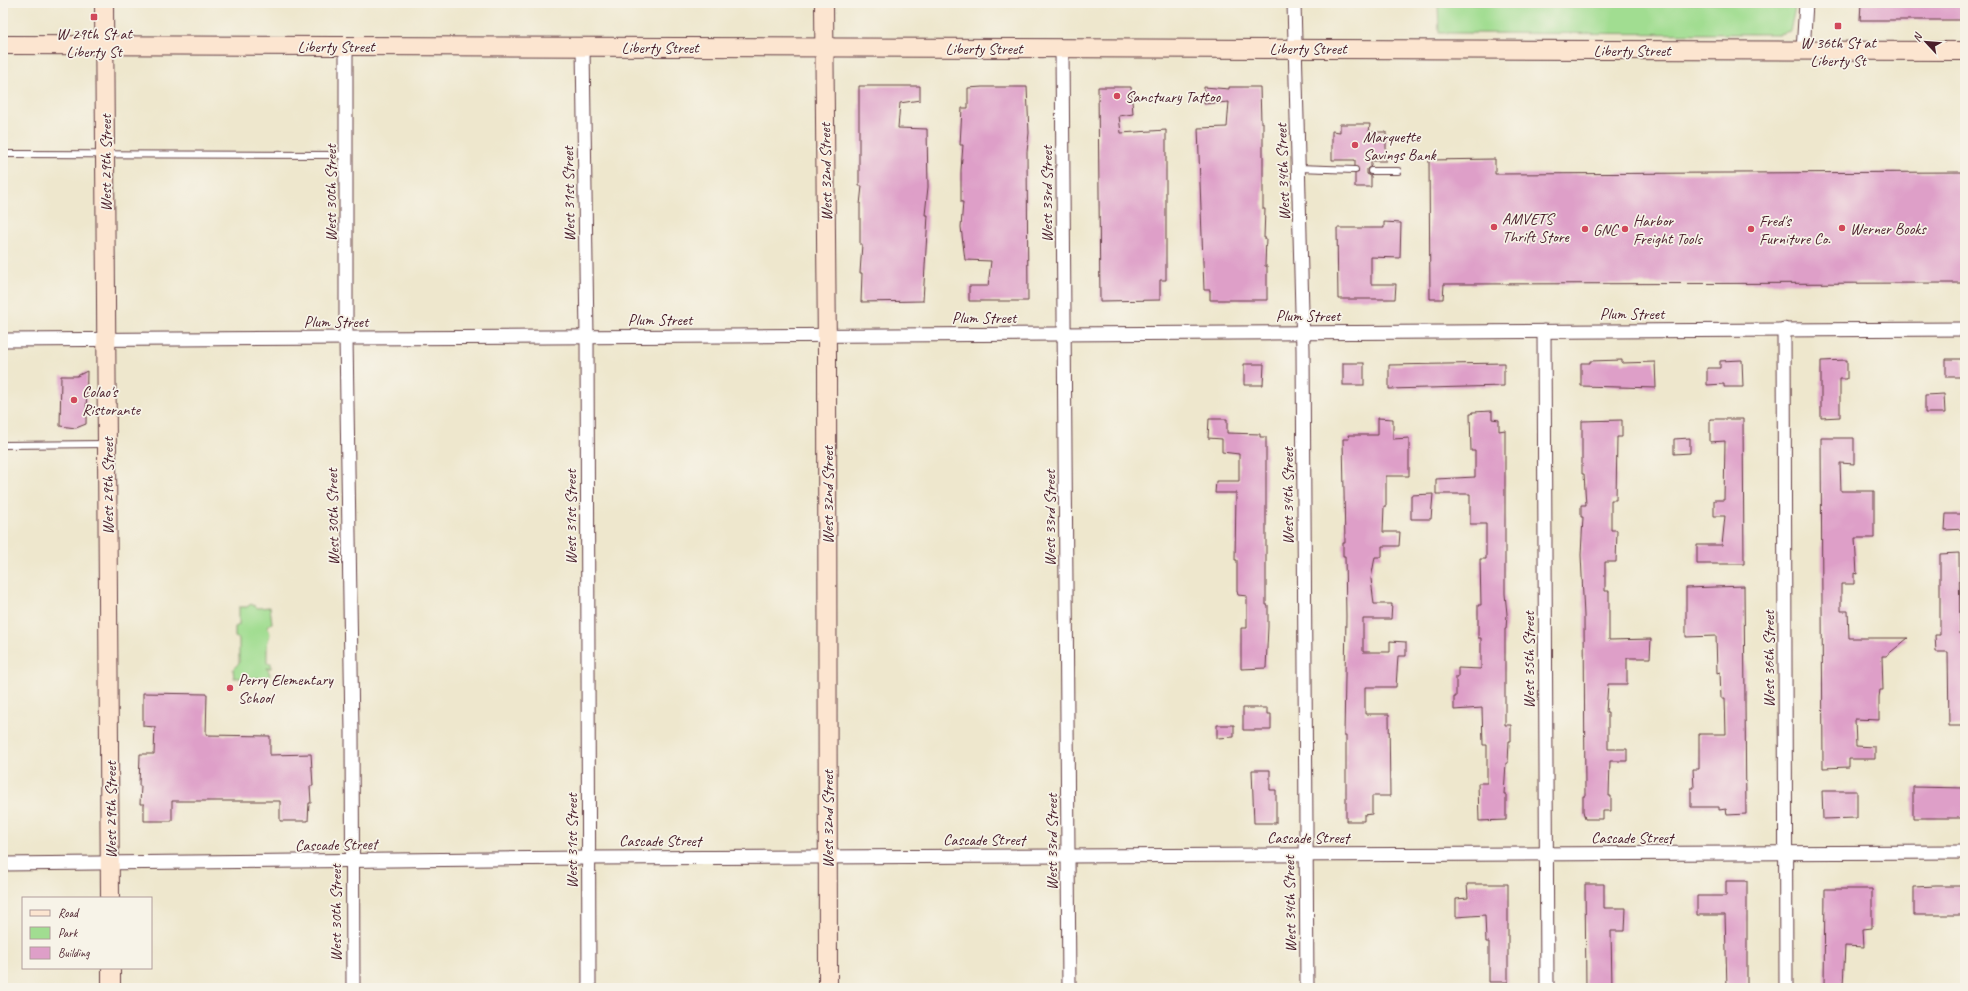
<svg xmlns="http://www.w3.org/2000/svg" width="1968" height="991" font-family="Caveat,sans-serif">
	<style>
		.green { fill: #a1dd91; stroke: #767e5e }
		.building { fill: #de9fc8 }
		.lines { fill: none; stroke-linecap: round; stroke-linejoin: round }
		.lane-casing { stroke: #633d43; stroke-width: 8 }
		.street-casing { stroke: #633d43; stroke-width: 15 }
		.secondary-casing { stroke: #633d43; stroke-width: 20 }
		.lane { stroke: #fff; stroke-width: 6 }
		.street { stroke: #fff; stroke-width: 13 }
		.secondary { stroke: #fce5d0; stroke-width: 18 }
		.poi-dot { fill: #d1495b; stroke: #f7f3e8; stroke-width: 1.5 }
		.labels { text-anchor: middle; stroke-width: 3.5; stroke-linejoin: round; paint-order: stroke }
		.poi-label { font-size: 16px; fill: #4a1f2b; stroke: #f7f3e8; text-anchor: start }
		.street-label { font-size: 16px; fill: #4a1f2b; stroke: #f7f3e8 }
	</style>
	<rect width="100%" height="100%" fill="#f7f3e8"/>
	<filter id="ink" filterUnits="userSpaceOnUse"><feTurbulence type="fractalNoise" baseFrequency=".025" numOctaves="2"/><feDisplacementMap in="SourceGraphic" scale="8" xChannelSelector="R" yChannelSelector="G"/><feConvolveMatrix kernelMatrix="1 2 1 2 8 2 1 2 1" color-interpolation-filters="sRGB"/></filter>
	<filter id="wash" filterUnits="userSpaceOnUse"><feTurbulence type="fractalNoise" baseFrequency=".012" numOctaves="4" result="noise"/><feDisplacementMap in="SourceGraphic" scale="16" xChannelSelector="R" yChannelSelector="G"/><feGaussianBlur stdDeviation="0.9" result="paint"/><feColorMatrix in="noise" values="0 0 0 0 0 0 0 0 0 0 0 0 0 0 0 0 0 1.4 0 .05"/><feComposite in="paint" operator="in"/></filter>
	<g filter="url(#wash)">
		<rect width="100%" height="100%" fill="#eee7cd"/>
		<g class="green">
			<polygon points="1438,3 1796,3 1790,31 1779,34 1439,33"/>
			<path d="M251,604L258,608L270,607L272,623L267,626C273,637 268,636 267,646C267,652 267,657 267,663H271V668H267L270,674L268,678H234L233,669L239,663V639L235,637V627L239,625V607H247Z"/>
		</g>
		<g id="blocks">
			<g class="building">
				<polygon points="1861,3 1965,3 1965,20 1860,20"/>
				<polygon points="859,86 920,86 920,100 900,103 898,128 927,129 928,187 925,215 928,215 923,301 861,302 862,273 860,273 862,244 860,244 860,205 862,186 859,186"/>
				<polygon points="982,87 1027,87 1029,133 1027,152 1028,301 969,301 969,286 988,286 991,261 965,260 961,227 963,202 961,202 961,170 963,145 960,145 962,108 968,108 968,88"/>
				<polygon points="1098,87 1131,87 1133,114 1119,116 1121,133 1166,130 1166,280 1160,280 1160,300 1100,301"/>
				<polygon points="1204,87 1229,89 1229,87 1260,87 1261,122 1263,122 1263,209 1265,209 1264,238 1266,238 1265,266 1267,266 1267,300 1210,300 1210,290 1204,290 1198,128 1227,127 1229,102 1204,104"/>
				<polygon points="1340,124 1370,124 1369,132 1386,132 1386,161 1371,161 1371,166 1367,169 1367,174 1371,176 1371,187 1355,187 1355,174 1359,170 1355,166 1355,160 1332,160 1332,131 1340,132"/>
				<polygon points="1495,159 1495,174 1965,172 1965,283 1444,284 1443,299 1430,299 1429,160"/>
				<polygon points="1384,222 1401,223 1400,258 1371,257 1371,284 1396,284 1395,299 1338,299 1337,228 1384,228"/>
				<polygon points="1946,359 1962,359 1963,377 1946,377"/>
				<polygon points="1622,360 1622,363 1655,362 1656,388 1581,386 1581,363 1590,363 1590,361"/>
				<polygon points="1742,360 1743,387 1724,387 1724,384 1707,385 1707,368 1720,368 1720,361"/>
				<polygon points="1847,360 1847,379 1840,379 1840,417 1821,418 1821,361"/>
				<rect x="1343" y="363" width="21" height="22"/>
				<polygon points="1504,363 1504,386 1389,389 1389,365"/>
				<polygon points="1244,364 1264,364 1263,385 1244,385"/>
				<polygon points="87,371 86,424 76,428 60,426 61,376 77,376"/>
				<polygon points="1944,394 1945,413 1925,413 1925,395"/>
				<polygon points="1492,411 1492,419 1499,420 1499,431 1505,430 1505,594 1507,614 1506,629 1505,629 1505,725 1511,725 1511,741 1509,741 1508,763 1506,763 1504,794 1506,794 1506,820 1479,821 1478,783 1487,783 1487,745 1483,745 1482,708 1454,710 1454,697 1456,697 1456,677 1458,677 1458,668 1481,669 1481,638 1478,638 1478,605 1481,605 1480,559 1486,559 1486,524 1470,524 1470,494 1436,494 1436,479 1475,477 1475,451 1471,451 1470,414 1472,414 1473,412"/>
				<polygon points="1378,418 1393,419 1393,439 1409,438 1409,476 1386,476 1386,506 1384,506 1383,532 1400,532 1399,546 1382,546 1382,557 1375,557 1371,579 1374,604 1392,604 1391,619 1363,619 1363,652 1390,652 1390,641 1406,642 1406,656 1398,656 1396,687 1365,687 1365,714 1389,714 1390,796 1372,796 1372,814 1364,815 1364,821 1346,821 1346,736 1344,736 1346,616 1345,556 1343,556 1343,543 1345,543 1343,439 1349,439 1348,435 1378,435"/>
				<polygon points="1209,419 1227,419 1227,433 1260,434 1260,437 1266,437 1266,605 1268,605 1268,627 1266,668 1241,669 1241,628 1247,628 1247,596 1238,595 1237,591 1237,560 1235,560 1236,493 1215,493 1216,481 1239,481 1239,454 1222,452 1222,439 1208,438"/>
				<polygon points="1710,419 1743,419 1744,564 1697,564 1697,545 1722,545 1725,516 1714,516 1714,500 1724,500 1725,441 1710,442"/>
				<polygon points="1622,420 1622,437 1617,437 1616,500 1611,500 1611,530 1617,530 1616,562 1605,562 1605,591 1609,591 1609,640 1651,639 1650,658 1627,658 1627,684 1608,684 1606,712 1608,712 1608,749 1627,749 1627,761 1610,761 1609,796 1611,796 1611,811 1603,811 1603,819 1585,819 1583,811 1583,796 1585,796 1584,616 1581,555 1583,517 1581,517 1581,505 1586,505 1584,474 1582,474 1582,421"/>
				<polygon points="1690,438 1690,453 1674,454 1674,439"/>
				<polygon points="1821,438 1854,438 1854,464 1840,463 1841,491 1874,491 1874,538 1855,538 1857,574 1854,573 1854,584 1841,584 1841,611 1848,611 1849,638 1908,638 1886,656 1882,656 1883,690 1880,690 1879,697 1879,720 1855,719 1856,746 1875,747 1875,759 1849,759 1849,767 1823,768"/>
				<polygon points="1433,494 1431,519 1411,519 1411,495"/>
				<polygon points="1946,514 1964,514 1965,529 1945,530"/>
				<polygon points="1959,553 1960,634 1965,634 1965,726 1949,726 1948,652 1936,652 1935,635 1940,635 1940,554"/>
				<polygon points="1744,586 1746,814 1727,815 1726,809 1719,810 1719,807 1691,807 1691,788 1694,788 1693,769 1699,769 1699,734 1726,734 1725,698 1721,698 1720,672 1717,673 1716,636 1686,637 1686,588"/>
				<polygon points="143,693 207,694 206,735 270,736 270,755 311,754 313,786 310,786 311,803 309,803 308,821 280,821 280,801 172,801 172,821 144,821 144,804 140,804 141,786 139,786 140,754 154,754 155,727 143,726"/>
				<polygon points="1243,708 1267,708 1267,714 1271,714 1271,730 1243,730"/>
				<polygon points="1217,725 1234,725 1234,737 1217,738"/>
				<polygon points="1252,770 1270,770 1270,790 1276,790 1276,823 1254,823"/>
				<polygon points="1913,787 1965,788 1965,818 1913,818"/>
				<polygon points="1822,791 1857,791 1857,818 1823,819"/>
				<polygon points="1726,881 1747,881 1747,988 1727,988 1725,915 1697,915 1697,896 1726,896"/>
				<polygon points="1467,884 1508,884 1508,982 1489,982 1489,942 1486,942 1485,915 1456,917 1456,899 1468,898"/>
				<polygon points="1585,884 1604,884 1604,908 1626,908 1625,931 1611,931 1612,988 1586,988"/>
				<polygon points="1936,886 1965,886 1965,915 1914,915 1914,887"/>
				<polygon points="1825,889 1872,889 1872,928 1863,929 1864,947 1845,946 1843,986 1824,987"/>
			</g>
		</g>
	</g>
	<g filter="url(#ink)">
		<use href="#blocks" fill-opacity="0" stroke="#633d43" stroke-width="1"/>
		<g class="lines">
			<defs>
				<g id="lane">
					<polyline points="3,154 347,155"/>
					<polyline points="1298,168 1355,170"/>
					<polyline points="1371,171 1398,171"/>
					<polyline points="3,445 105,444"/>
				</g>
				<g id="street">
					<polyline points="1294,3 1303,350 1307,988"/>
					<polyline points="346,46 346,338 352,732 353,988"/>
					<polyline points="583,47 587,337 589,988"/>
					<polyline points="1062,49 1069,988"/>
					<polyline points="1803,51 1806,3"/>
					<polyline points="1784,329 1786,988"/>
					<polyline points="1544,331 1547,988"/>
					<polyline points="3,340 1965,329"/>
					<polyline points="3,864 588,858 1965,852"/>
				</g>
				<g id="secondary">
					<polyline points="104,3 110,898"/>
					<polyline points="824,3 827,352 828,988"/>
					<polyline points="3,45 1965,51"/>
					<polyline points="111,968 111,988"/>
				</g>
			</defs>
			<use href="#lane" class="lane-casing"/>
			<use href="#street" class="street-casing"/>
			<use href="#secondary" class="secondary-casing"/>
			<use href="#lane" class="lane"/>
			<use href="#street" class="street"/>
			<use href="#secondary" class="secondary"/>
		</g>
	</g>
	<g class="poi-dot">
		<rect x="90" y="13" width="8" height="8" rx="2"/>
		<rect x="1834" y="22" width="8" height="8" rx="2"/>
		<circle cx="1117" cy="96" r="4"/>
		<circle cx="1355" cy="145" r="4"/>
		<circle cx="1494" cy="227" r="4"/>
		<circle cx="1842" cy="228" r="4"/>
		<circle cx="1585" cy="229" r="4"/>
		<circle cx="1625" cy="229" r="4"/>
		<circle cx="1751" cy="229" r="4"/>
		<circle cx="74" cy="400" r="4"/>
		<circle cx="230" cy="688" r="4"/>
	</g>
	<g class="labels">
		<g class="poi-label">
			<text x="94" y="39" text-anchor="middle">W 29th St at<tspan x="94" dy="18">Liberty St</tspan></text>
			<text x="1838" y="48" text-anchor="middle">W 36th St at<tspan x="1838" dy="18">Liberty St</tspan></text>
			<text x="1125" y="102">Sanctuary Tattoo</text>
			<text x="1363" y="142">Marquette<tspan x="1363" dy="18">Savings Bank</tspan></text>
			<text x="1502" y="224">AMVETS<tspan x="1502" dy="18">Thrift Store</tspan></text>
			<text x="1633" y="226">Harbor<tspan x="1633" dy="18">Freight Tools</tspan></text>
			<text x="1759" y="226">Fred's<tspan x="1759" dy="18">Furniture Co.</tspan></text>
			<text x="1850" y="234">Werner Books</text>
			<text x="1593" y="235">GNC</text>
			<text x="82" y="397">Colao's<tspan x="82" dy="18">Ristorante</tspan></text>
			<text x="238" y="685">Perry Elementary<tspan x="238" dy="18">School</tspan></text>
		</g>
		<g class="street-label">
			<text x="336" y="52">Liberty Street</text>
			<text x="660" y="53">Liberty Street</text>
			<text x="984" y="54">Liberty Street</text>
			<text x="1308" y="54">Liberty Street</text>
			<text x="1632" y="56">Liberty Street</text>
			<text transform="translate(105 163) rotate(-90)" y="6">West 29th Street</text>
			<text transform="translate(825 172) rotate(-91)" y="6">West 32nd Street</text>
			<text transform="translate(1282 172) rotate(-92)" y="6">West 34th Street</text>
			<text transform="translate(330 193) rotate(-90)" y="6">West 30th Street</text>
			<text transform="translate(568 194) rotate(-91)" y="6">West 31st Street</text>
			<text transform="translate(1046 194) rotate(-90)" y="6">West 33rd Street</text>
			<text x="1632" y="319">Plum Street</text>
			<text x="1308" y="321">Plum Street</text>
			<text x="984" y="323">Plum Street</text>
			<text x="660" y="325">Plum Street</text>
			<text x="336" y="327">Plum Street</text>
			<text transform="translate(107 486) rotate(-90)" y="6">West 29th Street</text>
			<text transform="translate(827 495) rotate(-90)" y="6">West 32nd Street</text>
			<text transform="translate(1287 496) rotate(-90)" y="6">West 34th Street</text>
			<text transform="translate(332 517) rotate(-91)" y="6">West 30th Street</text>
			<text transform="translate(570 517) rotate(-90)" y="6">West 31st Street</text>
			<text transform="translate(1049 518) rotate(-90)" y="6">West 33rd Street</text>
			<text transform="translate(1768 659) rotate(-90)" y="6">West 36th Street</text>
			<text transform="translate(1528 660) rotate(-90)" y="6">West 35th Street</text>
			<text transform="translate(110 810) rotate(-90)" y="6">West 29th Street</text>
			<text transform="translate(827 819) rotate(-90)" y="6">West 32nd Street</text>
			<text x="1308" y="843">Cascade Street</text>
			<text x="1632" y="843">Cascade Street</text>
			<text x="984" y="845">Cascade Street</text>
			<text x="660" y="846">Cascade Street</text>
			<text transform="translate(571 841) rotate(-90)" y="6">West 31st Street</text>
			<text transform="translate(1051 842) rotate(-90)" y="6">West 33rd Street</text>
			<text transform="translate(336 844) rotate(-1)" y="6">Cascade Street</text>
			<text transform="translate(1289 904) rotate(-91)" y="6">West 34th Street</text>
			<text transform="translate(335 913) rotate(-90)" y="6">West 30th Street</text>
		</g>
	</g>
	<rect width="1968" height="991" fill="none" stroke="#f7f3e8" stroke-width="16"/>
	<rect x="22" y="897" width="130" height="72" fill="#f7f3e8" stroke="#b29e9c"/>
	<rect x="30" y="910" width="20" height="6" fill="#fce5d0" stroke="#b29e9c"/>
	<text x="58" y="917" font-size="12" fill="#4a1f2b">Road</text>
	<rect x="30" y="927" width="20" height="12" fill="#a1dd91" stroke="#b29e9c"/>
	<text x="58" y="937" font-size="12" fill="#4a1f2b">Park</text>
	<rect x="30" y="947" width="20" height="12" fill="#de9fc8" stroke="#b29e9c"/>
	<text x="58" y="957" font-size="12" fill="#4a1f2b">Building</text>
	<g transform="translate(1926 42) rotate(296)" stroke="#f7f3e8" stroke-width="3" paint-order="stroke">
	<path d="M0-3L7 15L0 10L-7 15Z" fill="#4a1f2b"/>
	<text y="-6" font-size="11" font-weight="bold" text-anchor="middle" fill="#4a1f2b">N</text>
	</g>
</svg>
